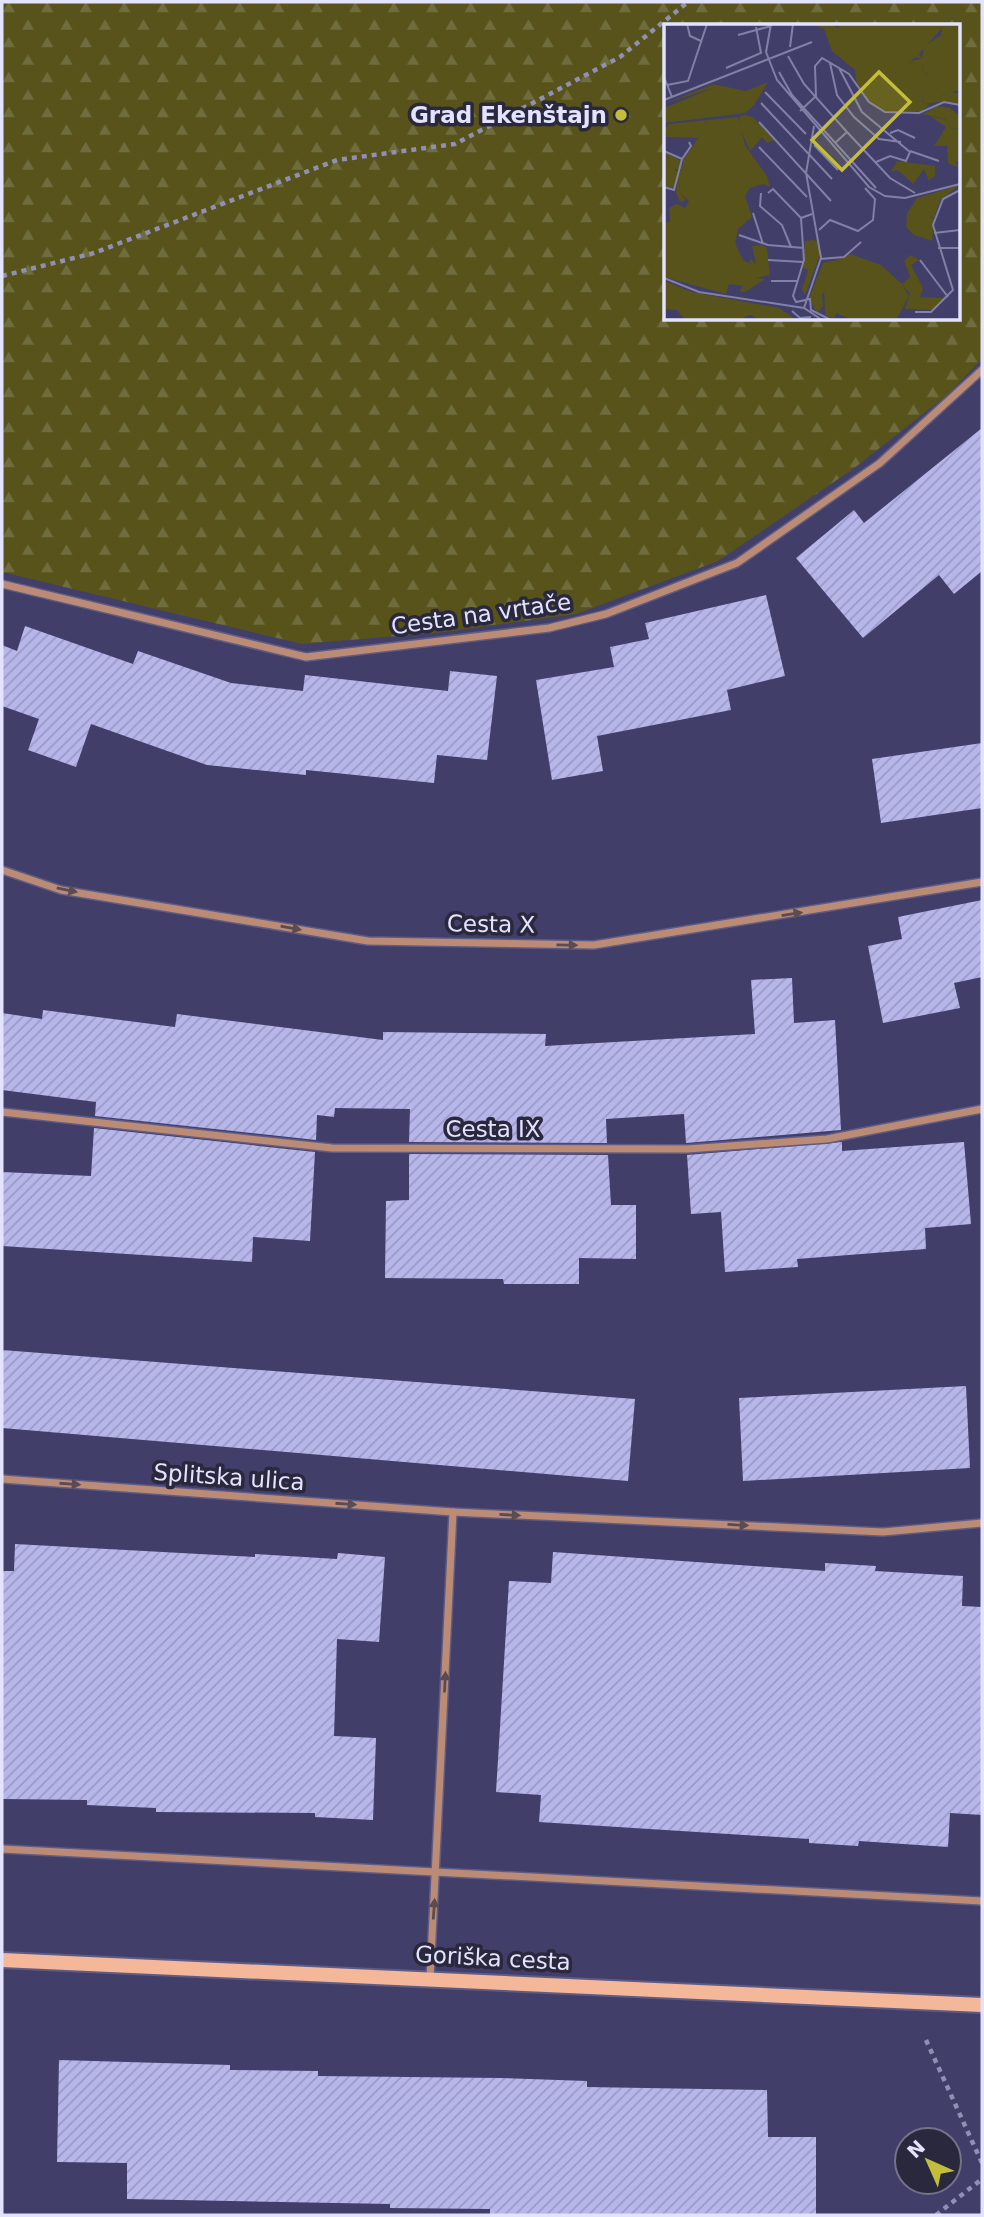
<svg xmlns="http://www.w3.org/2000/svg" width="984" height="2217" font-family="'DejaVu Sans',sans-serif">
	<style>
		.forest { fill: url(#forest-firs); fill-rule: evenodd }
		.building { fill: url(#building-hatch) }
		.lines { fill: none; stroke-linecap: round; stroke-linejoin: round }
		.street-casing { stroke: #5e5c85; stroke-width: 10 }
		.secondary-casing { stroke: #5e5c85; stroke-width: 18 }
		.path { stroke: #9190b4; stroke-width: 4.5; stroke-dasharray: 5 5; stroke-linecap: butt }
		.street { stroke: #bc8b75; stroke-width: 7 }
		.secondary { stroke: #f5b79a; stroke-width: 14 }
		.oneway { fill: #5c4b50 }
		.poi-dot { fill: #c4bc3d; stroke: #29283c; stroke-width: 2.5 }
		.labels { text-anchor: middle; stroke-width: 7; stroke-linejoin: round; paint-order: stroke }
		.poi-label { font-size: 23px; font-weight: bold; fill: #e3e3ff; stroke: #29283c; text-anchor: end }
		.street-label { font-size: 23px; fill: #e3e3ff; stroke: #29283c }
		.inset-road { fill: none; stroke: #8280a6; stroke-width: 2 }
		.view { fill: #c4bc3d; fill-opacity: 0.15; stroke: #c4bc3d; stroke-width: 3.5 }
		.inset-edge { fill: none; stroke: #e3e3ff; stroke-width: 3.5 }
	</style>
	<defs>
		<pattern id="forest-firs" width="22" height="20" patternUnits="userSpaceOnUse" patternTransform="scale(1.75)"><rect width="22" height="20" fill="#57531b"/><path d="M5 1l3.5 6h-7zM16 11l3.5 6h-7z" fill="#6f6c3d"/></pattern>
		<pattern id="building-hatch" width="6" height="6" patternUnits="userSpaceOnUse" patternTransform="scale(1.75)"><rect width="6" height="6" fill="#b7b6eb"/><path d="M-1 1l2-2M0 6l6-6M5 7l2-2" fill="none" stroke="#9a9ac3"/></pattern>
	</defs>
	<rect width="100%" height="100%" fill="#413e6a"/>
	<path class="forest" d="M2,2H982V359L946,396L853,469L718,561L576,614L445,632L302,644L2,572ZM666,26H958V318H666Z"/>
	<g class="building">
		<polygon points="982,428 982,571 954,594 939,575 863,638 796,558 854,510 864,523"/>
		<polygon points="766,595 785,676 727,690 731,710 597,736 603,771 552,780 536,680 614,667 610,647 649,639 645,623"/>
		<polygon points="25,626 133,664 138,651 231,683 303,691 305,675 448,691 450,671 497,676 487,760 437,755 434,783 306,770 306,775 207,765 91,724 76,767 28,750 39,719 2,706 2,645 17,651"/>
		<polygon points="982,743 982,808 881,823 872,759"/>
		<polygon points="982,900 982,977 954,983 960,1008 883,1023 868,946 902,939 898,917"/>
		<polygon points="792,978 794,1023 835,1020 841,1130 686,1143 684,1114 606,1119 607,1143 409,1142 410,1109 335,1108 334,1117 317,1115 316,1140 95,1116 96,1102 2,1090 2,1013 42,1019 43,1010 175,1027 177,1014 383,1040 383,1032 546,1034 545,1046 755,1034 751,980"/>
		<polygon points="94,1128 315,1152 310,1241 253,1237 252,1262 2,1246 2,1172 91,1176"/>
		<polygon points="842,1142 842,1151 964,1142 971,1224 925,1228 926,1249 797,1259 798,1267 725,1272 721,1212 691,1214 687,1155"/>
		<polygon points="409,1154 608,1155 611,1205 636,1205 636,1259 579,1258 579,1284 504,1284 503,1279 385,1278 386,1201 409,1200"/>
		<polygon points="2,1350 635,1399 628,1481 2,1428"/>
		<polygon points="966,1386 970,1468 743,1481 739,1398"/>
		<polygon points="15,1544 255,1557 255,1554 337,1559 338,1553 385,1557 379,1642 337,1639 334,1736 376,1738 373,1820 315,1817 315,1813 156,1812 156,1808 87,1805 87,1800 2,1799 2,1571 14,1571"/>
		<polygon points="553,1552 825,1571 825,1563 876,1566 875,1571 963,1576 962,1606 982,1607 982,1815 950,1813 948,1847 859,1841 858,1846 809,1843 809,1839 539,1822 541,1795 496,1792 509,1581 551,1583"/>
		<polygon points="59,2060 230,2065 230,2070 318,2071 318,2076 500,2078 587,2081 587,2087 767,2090 768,2137 816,2137 816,2215 490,2215 490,2209 390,2208 390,2204 127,2199 127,2163 57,2162"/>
	</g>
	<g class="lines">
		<defs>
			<g id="street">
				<polyline points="2,584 306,657 549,628 606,614 737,563 880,463 982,370"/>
				<polyline points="2,870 61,890 368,941 594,945 982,882"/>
				<polyline points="2,1112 332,1148 687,1149 827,1139 982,1109"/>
				<polyline points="2,1479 453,1512"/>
				<polyline points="2,1849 982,1901"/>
				<polyline points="430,1978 453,1512 883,1532 982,1523"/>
			</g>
			<polyline id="secondary" points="2,1960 982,2005"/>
		</defs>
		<use href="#street" class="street-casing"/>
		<use href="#secondary" class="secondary-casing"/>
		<g class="path">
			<polyline points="2,276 94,253 337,160 455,144 620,57 688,2"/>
			<polyline points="926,2040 982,2163"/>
			<polyline points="936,2215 982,2179"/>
		</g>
		<use href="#street" class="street"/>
		<use href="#secondary" class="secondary"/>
	</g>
	<defs><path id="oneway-solid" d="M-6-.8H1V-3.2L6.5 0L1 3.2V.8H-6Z" transform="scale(1.75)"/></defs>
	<g class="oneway">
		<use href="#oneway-solid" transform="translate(67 890) rotate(12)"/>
		<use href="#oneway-solid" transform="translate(792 914) rotate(-9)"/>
		<use href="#oneway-solid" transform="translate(291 928) rotate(10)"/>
		<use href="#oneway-solid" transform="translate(567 945) rotate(1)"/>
		<use href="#oneway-solid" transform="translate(70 1484) rotate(4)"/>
		<use href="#oneway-solid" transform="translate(346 1504) rotate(4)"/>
		<use href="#oneway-solid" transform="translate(510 1515) rotate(3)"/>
		<use href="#oneway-solid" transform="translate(738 1525) rotate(3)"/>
		<use href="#oneway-solid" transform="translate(445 1682) rotate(-87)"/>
		<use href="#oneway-solid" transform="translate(434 1909) rotate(-86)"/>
	</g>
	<circle class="poi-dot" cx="621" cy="115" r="7"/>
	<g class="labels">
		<g class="poi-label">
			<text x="607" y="123">Grad Ekenštajn</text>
		</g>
		<g class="street-label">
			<text transform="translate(481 614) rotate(-8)" y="8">Cesta na vrtače</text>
			<text transform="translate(491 924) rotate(1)" y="8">Cesta X</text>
			<text x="493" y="1137">Cesta IX</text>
			<text transform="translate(229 1477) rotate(4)" y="8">Splitska ulica</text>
			<text transform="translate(493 1958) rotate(3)" y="8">Goriška cesta</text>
		</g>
	</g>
	<g transform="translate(664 24)">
		<rect width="296" height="296" fill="#413e6a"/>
		<path d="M174,0H268L278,4L255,30L258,34H250L245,40H261L258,45L280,71L283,64L296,60V66L288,68L296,70V81L282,77L260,80L258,69L175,6ZM104,58L90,81L81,89L0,99V84L51,63L0,80L49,60L82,67ZM81,91L89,93L110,116L103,119L98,113L86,127L76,104L75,93ZM266,92L282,96L288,105L296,104V137L291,138L296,144L284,139L283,122H270L282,103ZM0,129L15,151L16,169L22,176L16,178L12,168L14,154L10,164L0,162ZM233,137L271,142V151L265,157L260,145L249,160L234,146L227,148ZM296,161L276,176L270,194L264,193L270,195L268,217L250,211L242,203L243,189L253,174ZM149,216L155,218V233L141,271L138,265L144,246L139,244L141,217ZM98,221L103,224L106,251L92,254V245L85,238L87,235L92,240L88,222ZM246,231L255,236L247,241L259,264L256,273L281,274L268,286L241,285L246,270L238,260L246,253L240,237ZM176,235L158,272L159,282L153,289L145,274L159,239ZM0,257L28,268L115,284L133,296H94L87,291L80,293L85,296H21L13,286L0,285Z" fill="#57531b"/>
		<path d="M148,0H167L182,8L258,69L259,79L266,81L257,87H220L205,77L192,57L191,46L168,27L160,5ZM268,0H296V60L278,71L258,44L261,40L249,42L245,38L258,34L260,23L277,11L278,4ZM273,82L286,84L296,92V104L288,105L281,95L259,90ZM74,93L81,121L103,152L106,163L99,160L86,164L81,172L88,193L74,205L71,219L79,236L92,243V254L101,255L81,268L75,267L79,262L65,260L62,270L0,253V199L6,197L5,184L13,180L21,184L25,177L16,169L14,150L18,145H8L1,128L17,137L19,144V136L34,114L3,113L0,105L5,100ZM186,230L217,241L238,260L245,272L233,294L245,296H188L172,289L170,295L161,291L160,265L176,235Z" fill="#57531b"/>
		<path class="inset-road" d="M23,0L26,12L37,17M107,0L102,28L113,56L205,163L221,172L241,174L296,160M74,11L107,2M126,23L129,0M124,32L140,60L183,108M166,39L173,71L190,93L215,115L237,118M62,44L97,29L92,3M175,44L198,88L246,128L242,137L226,132L212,138M115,48L128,71L212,164M0,53L8,73M3,61L24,57L43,0M101,68L142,110M0,76L148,18M97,79L168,155M136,87L152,72L151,42L158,34L185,50L205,78L221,88L255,89L280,78L296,81M95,98L167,177M226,109L234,106L251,114M171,119L183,108L226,154L251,169M150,121L174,146M95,123L143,173M0,127L18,135L27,122L25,118M246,127L275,137M0,163L10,166L18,135M97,169L96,182L118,201L127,223M104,169L109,165L137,194M89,189L99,220M148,190L137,194L140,236L129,272L132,278L146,275L147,286L167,296M155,206L166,196L194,207L209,196L211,175L201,164M270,209L296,206M75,211L104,221L140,224M274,224H296M156,235L180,233L197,218M104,236L139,238M256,236L284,273M0,254L35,268L140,284L158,296M107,257H133M140,284L157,234L142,149L150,102M128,287L136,294L147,293M251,288H267L289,266L269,201L279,175L296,166"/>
		<path class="view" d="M215,48L246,78L178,146L148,116Z"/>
		<rect width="296" height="296" class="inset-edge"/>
	</g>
	<rect width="984" height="2217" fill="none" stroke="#e3e3ff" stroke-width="7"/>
	<g transform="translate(928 2161) rotate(315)"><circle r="33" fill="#29283c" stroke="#73738a" stroke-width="2"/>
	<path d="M0-5L12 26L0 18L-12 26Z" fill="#c4bc3d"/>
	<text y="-10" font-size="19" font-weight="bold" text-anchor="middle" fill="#e3e3ff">N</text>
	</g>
</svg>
